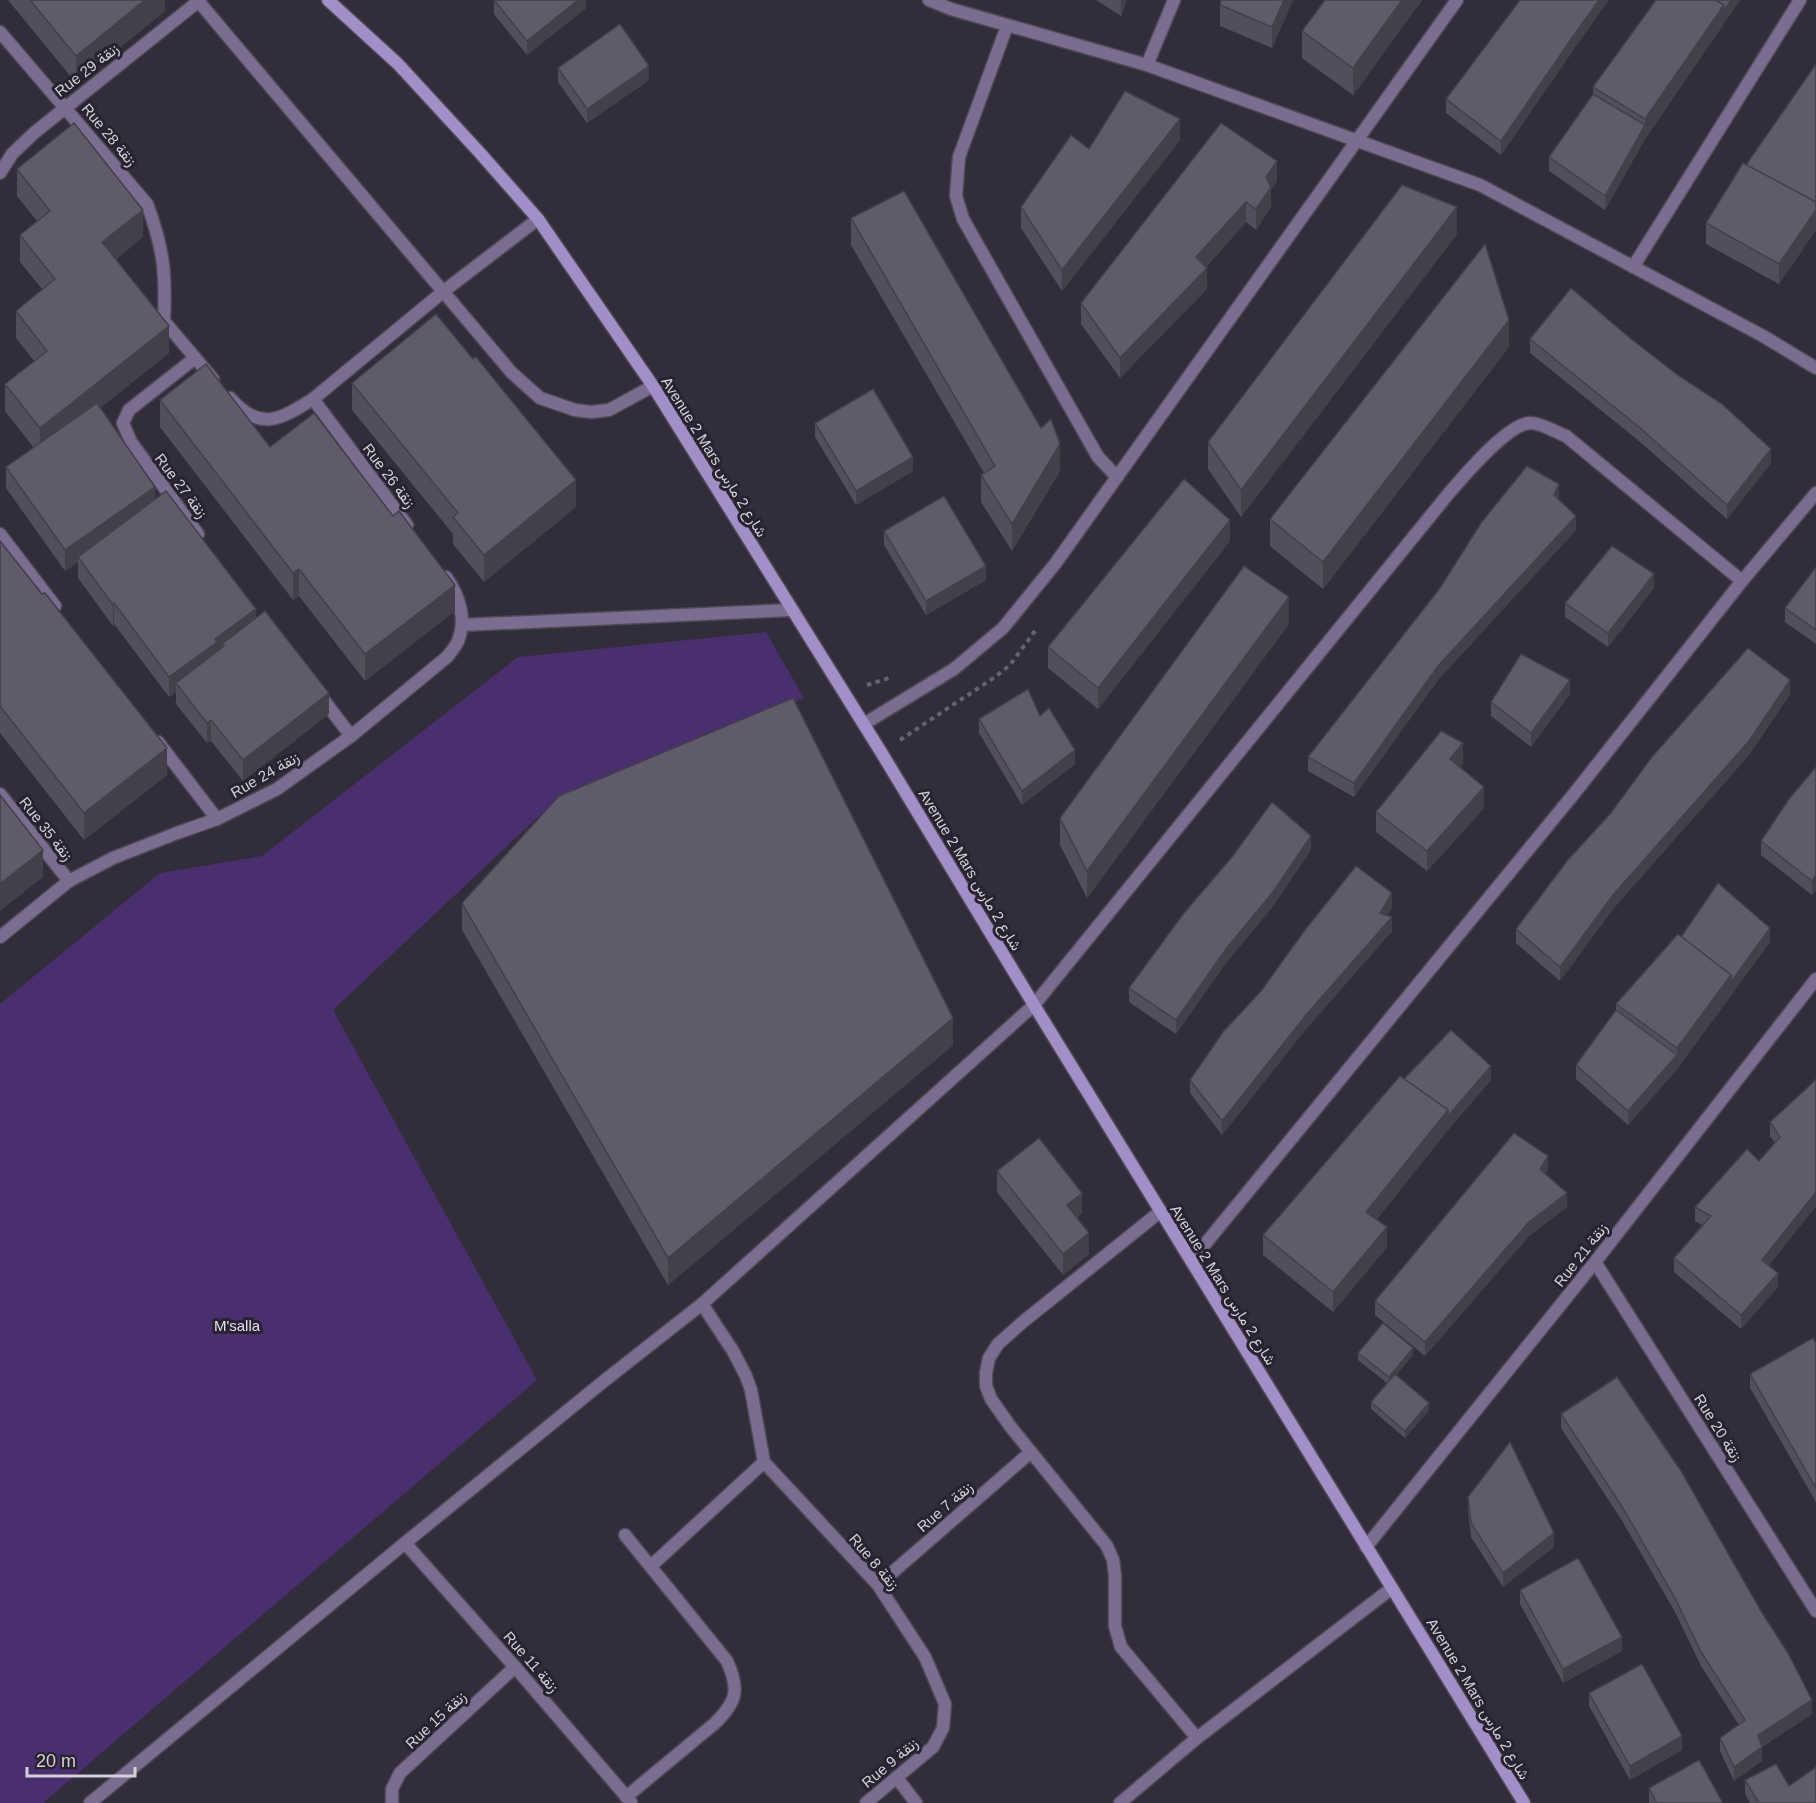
<svg xmlns="http://www.w3.org/2000/svg" width="1816" height="1803" font-family="Arial,Vazirmatn,sans-serif">
	<style>
		.green { fill: #4a2f6f }
		.lines { fill: none; stroke-linecap: round; stroke-linejoin: round }
		.street-casing { stroke: #4e4a56; stroke-width: 15 }
		.secondary-casing { stroke: #4e4a56; stroke-width: 15 }
		.path { stroke: #67636e; stroke-width: 4; stroke-dasharray: 4.5 4.5; stroke-linecap: butt }
		.street { stroke: #7a6d90; stroke-width: 12 }
		.secondary { stroke: #a38fc7; stroke-width: 12 }
		.wall { fill: #534e5b }
		.shaded-wall { fill: #43404a }
		.building { fill: #605b6a; stroke: #43404a; stroke-width: 1.5 }
		.labels { text-anchor: middle; stroke-width: 6; stroke-linejoin: round; paint-order: stroke }
		.street-label { font-size: 15px; fill: #d3d0d8; stroke: #272330 }
		.park-label { font-size: 15px; fill: #e6def5; stroke: #272330 }
	</style>
	<rect width="100%" height="100%" fill="#312d3a"/>
	<polygon class="green" points="766,632 804,698 541,814 333,1010 537,1380 43,1803 0,1803 0,1004 160,873 262,856 518,657"/>
	<g class="lines">
		<defs>
			<g id="street">
				<polyline points="929,0 951,9 1147,65 1480,185 1763,336 1816,368"/>
				<polyline points="199,2 511,372 540,398 575,410 591,412 609,410 653,386"/>
				<polyline points="1007,26 959,157 956,196 963,219 1098,457 1117,477"/>
				<path d="M0,32L147,204C164,249 166,274 164,321L213,379"/>
				<polyline points="1147,65 1174,0"/>
				<polyline points="0,173 12,154 34,133 200,0"/>
				<polyline points="1633,267 1800,0"/>
				<polyline points="195,358 129,410 123,423 131,442 198,534"/>
				<path d="M230,398C260,432 279,420 313,399L444,291L538,219"/>
				<polyline points="313,399 407,525"/>
				<polyline points="0,534 55,606"/>
				<polyline points="462,625 792,610"/>
				<polyline points="319,694 351,736"/>
				<polyline points="864,724 954,669 1003,628 1055,564 1117,477 1457,0"/>
				<polyline points="158,742 217,819"/>
				<polyline points="0,794 69,881"/>
				<path d="M0,937L69,881L113,858L177,833L217,819L277,789L351,736L447,657C451,652 456,646 458,641C467,619 459,595 446,577"/>
				<polyline points="1161,1211 1024,1321 998,1344 989,1358 986,1373 986,1386 991,1399 1010,1426 1107,1546 1113,1560 1115,1576 1115,1626 1121,1647 1197,1738"/>
				<polyline points="1192,1260 1573,795 1742,581 1816,493"/>
				<polyline points="1595,1262 1816,1611"/>
				<polyline points="702,1304 733,1351 746,1376 751,1390 764,1462 878,1585 925,1657 945,1704 943,1728 933,1747 866,1803"/>
				<path d="M625,1535L727,1661C740,1690 737,1702 714,1724L626,1797"/>
				<polyline points="405,1543 515,1667 631,1802"/>
				<polyline points="1366,1547 1595,1262 1816,979"/>
				<polyline points="651,1566 764,1462"/>
				<polyline points="878,1585 1031,1452"/>
				<polyline points="897,1778 916,1803"/>
				<path d="M90,1803L405,1543L604,1381L702,1304L1034,1005L1449,493C1464,476 1507,424 1530,423C1542,423 1555,432 1566,436L1742,581"/>
				<polyline points="392,1803 392,1789 400,1773 515,1667"/>
				<polyline points="1120,1803 1197,1738 1392,1588"/>
			</g>
			<polyline id="secondary" points="328,0 398,64 480,153 538,219 653,386 881,752 1034,1005 1524,1803"/>
		</defs>
		<use href="#street" class="street-casing"/>
		<use href="#secondary" class="secondary-casing"/>
		<g class="path">
			<polyline points="867,685 889,678"/>
			<polyline points="900,740 995,677 1010,665 1035,631"/>
		</g>
		<use href="#street" class="street"/>
		<use href="#secondary" class="secondary"/>
	</g>
	<g class="wall">
		<polygon points="8,0 165,0 165,11 76,83"/>
		<polygon points="494,0 586,0 586,8 527,55 494,14"/>
		<polygon points="1096,0 1127,0 1121,16"/>
		<polygon points="1293,0 1272,48 1220,26 1220,5"/>
		<polygon points="1325,0 1422,0 1353,95 1302,58 1302,31"/>
		<polygon points="1656,0 1740,0 1645,139 1605,210 1549,171 1549,157 1593,94 1593,87"/>
		<polygon points="1574,49 1501,155 1446,113 1446,99"/>
		<polygon points="1816,64 1816,230 1779,284 1706,244 1706,223"/>
		<polygon points="558,68 649,80 587,123 558,82"/>
		<polygon points="1180,140 1062,291 1021,228 1021,207 1089,149"/>
		<polygon points="17,169 143,237 116,259 169,353 100,408 155,500 256,618 329,714 243,781 211,741 207,743 176,704 176,692 169,697 114,624 113,626 78,578 78,562 65,571 6,488 6,467 34,448 5,411 5,384 34,361 16,338 16,311 42,289 20,262 20,235 37,221 17,196"/>
		<polygon points="1277,181 1271,190 1271,207 1256,230 1246,222 1206,267 1207,289 1120,378 1081,324 1081,303"/>
		<polygon points="851,218 1041,428 1060,471 1012,551 981,502 981,475 984,473 851,245"/>
		<polygon points="1457,234 1241,517 1208,469 1208,442"/>
		<polygon points="1530,339 1771,463 1727,519 1639,441 1530,353"/>
		<polygon points="1509,347 1323,589 1270,546 1270,519"/>
		<polygon points="352,383 576,507 484,582 453,544 453,534 352,410"/>
		<polygon points="160,400 270,447 455,611 365,681 299,596 293,600 160,427"/>
		<polygon points="815,423 913,471 856,505 815,437"/>
		<polygon points="1559,498 1558,499 1576,530 1438,680 1354,797 1308,771 1308,757"/>
		<polygon points="884,531 986,580 926,615 884,545"/>
		<polygon points="0,541 167,775 84,840 0,733"/>
		<polygon points="1230,541 1098,709 1048,668 1048,647"/>
		<polygon points="1816,567 1816,644 1785,622 1785,608"/>
		<polygon points="1654,588 1608,647 1565,617 1565,603"/>
		<polygon points="1289,624 1087,898 1060,845 1060,818"/>
		<polygon points="1570,694 1531,747 1491,716 1491,702"/>
		<polygon points="1790,694 1749,755 1613,909 1560,981 1516,943 1516,929"/>
		<polygon points="1040,716 1075,764 1022,805 979,733 979,719"/>
		<polygon points="1463,764 1460,767 1484,808 1427,871 1376,832 1376,812"/>
		<polygon points="1816,767 1816,889 1812,895 1761,855 1761,841"/>
		<polygon points="1311,850 1273,906 1226,963 1176,1034 1129,1002 1129,988"/>
		<polygon points="462,903 953,1045 668,1285 462,930"/>
		<polygon points="1392,907 1387,916 1392,931 1306,1029 1222,1135 1190,1093 1190,1080"/>
		<polygon points="1681,937 1770,942 1677,1069 1628,1125 1576,1079 1576,1065 1616,1010 1616,1004"/>
		<polygon points="1404,1079 1491,1080 1448,1130 1377,1219 1387,1247 1333,1312 1263,1255 1263,1235"/>
		<polygon points="1816,1079 1816,1206 1769,1265 1778,1287 1741,1329 1674,1272 1674,1258 1702,1225 1695,1221 1695,1207 1759,1161 1775,1143 1770,1136 1770,1122 1807,1088"/>
		<polygon points="1548,1170 1545,1174 1567,1207 1529,1236 1425,1356 1375,1315 1375,1301"/>
		<polygon points="997,1171 1082,1213 1077,1218 1089,1254 1063,1275 997,1192"/>
		<polygon points="1816,1343 1816,1502 1750,1388 1750,1374"/>
		<polygon points="1358,1353 1413,1355 1396,1375 1429,1410 1405,1438 1371,1409 1371,1402 1387,1383 1358,1360"/>
		<polygon points="1561,1414 1812,1714 1762,1747 1762,1761 1734,1781 1720,1751 1720,1738 1739,1725 1701,1666 1675,1612 1621,1519 1561,1428"/>
		<polygon points="1468,1497 1554,1547 1503,1587 1471,1537 1468,1511"/>
		<polygon points="1520,1590 1622,1651 1563,1683 1520,1604"/>
		<polygon points="1589,1693 1682,1750 1630,1780 1589,1706"/>
		<polygon points="1745,1780 1789,1786 1816,1803 1750,1803 1745,1794"/>
		<polygon points="1649,1788 1723,1803 1649,1803"/>
	</g>
	<g class="shaded-wall">
		<polygon points="145,0 165,0 165,11 76,83 76,56"/>
		<polygon points="578,0 586,0 586,8 527,55 527,41"/>
		<polygon points="1121,0 1127,0 1121,16"/>
		<polygon points="1284,0 1293,0 1272,48 1272,27"/>
		<polygon points="1402,0 1422,0 1353,95 1353,68"/>
		<polygon points="1599,0 1609,0 1574,49 1501,155 1501,141 1574,35"/>
		<polygon points="1731,0 1740,0 1645,139 1645,119 1724,5"/>
		<polygon points="649,66 649,80 587,123 587,109"/>
		<polygon points="1180,119 1180,140 1062,291 1062,270"/>
		<polygon points="1645,125 1645,139 1605,210 1605,196"/>
		<polygon points="1277,161 1277,181 1271,190 1271,207 1256,230 1256,209 1266,177"/>
		<polygon points="1246,202 1246,222 1196,277 1196,257"/>
		<polygon points="1457,207 1457,234 1241,517 1241,490"/>
		<polygon points="143,210 143,237 102,269 102,242"/>
		<polygon points="1816,210 1816,230 1779,284 1779,264"/>
		<polygon points="1207,268 1207,289 1120,378 1120,358"/>
		<polygon points="1509,320 1509,347 1323,589 1323,562"/>
		<polygon points="169,326 169,353 40,455 40,428"/>
		<polygon points="1060,444 1060,471 1012,551 1012,524"/>
		<polygon points="1771,449 1771,463 1727,519 1727,505"/>
		<polygon points="913,457 913,471 856,505 856,491"/>
		<polygon points="576,480 576,507 484,582 484,555"/>
		<polygon points="1559,484 1559,498 1554,509 1554,495"/>
		<polygon points="155,487 155,507 78,557 78,562 65,571 65,550"/>
		<polygon points="1576,516 1576,530 1438,680 1354,797 1354,783 1438,666"/>
		<polygon points="1230,520 1230,541 1098,709 1098,688"/>
		<polygon points="986,566 986,580 926,615 926,601"/>
		<polygon points="299,569 299,596 293,600 293,573"/>
		<polygon points="1654,574 1654,588 1608,647 1608,633"/>
		<polygon points="455,585 455,611 365,681 365,654"/>
		<polygon points="1289,597 1289,624 1087,898 1087,871"/>
		<polygon points="114,603 114,624 113,626 113,605"/>
		<polygon points="256,609 256,630 224,646 222,644 222,655 176,683 176,692 169,697 169,677 215,639"/>
		<polygon points="1570,680 1570,694 1531,747 1531,733"/>
		<polygon points="1790,680 1790,694 1749,755 1613,909 1560,981 1560,967 1613,895"/>
		<polygon points="329,693 329,714 243,781 243,760"/>
		<polygon points="211,720 211,741 207,743 207,723"/>
		<polygon points="1463,743 1463,764 1450,780 1450,759"/>
		<polygon points="167,748 167,775 84,840 84,813"/>
		<polygon points="1075,750 1075,764 1022,805 1022,791"/>
		<polygon points="1484,787 1484,808 1427,871 1427,851"/>
		<polygon points="1311,836 1311,850 1273,906 1226,963 1176,1034 1176,1020 1226,949"/>
		<polygon points="43,850 43,877 0,911 0,884"/>
		<polygon points="1816,875 1816,889 1812,895 1812,881"/>
		<polygon points="1392,893 1392,907 1380,927 1380,913"/>
		<polygon points="1392,917 1392,931 1306,1029 1222,1135 1222,1121 1306,1015"/>
		<polygon points="1770,928 1770,942 1677,1069 1677,1048 1731,975"/>
		<polygon points="953,1018 953,1045 668,1285 668,1258"/>
		<polygon points="1677,1055 1677,1069 1628,1125 1628,1111"/>
		<polygon points="1491,1066 1491,1080 1448,1130 1366,1232 1366,1212 1448,1110"/>
		<polygon points="1548,1156 1548,1170 1540,1183 1540,1169"/>
		<polygon points="1816,1192 1816,1206 1762,1274 1762,1260"/>
		<polygon points="1082,1193 1082,1213 1067,1226 1067,1205"/>
		<polygon points="1567,1193 1567,1207 1529,1236 1425,1356 1425,1342 1529,1222"/>
		<polygon points="1387,1227 1387,1247 1333,1312 1333,1292"/>
		<polygon points="1089,1233 1089,1254 1063,1275 1063,1254"/>
		<polygon points="1778,1273 1778,1287 1741,1329 1741,1315"/>
		<polygon points="1413,1348 1413,1355 1389,1384 1389,1377"/>
		<polygon points="1429,1403 1429,1410 1405,1438 1405,1431"/>
		<polygon points="1554,1533 1554,1547 1503,1587 1503,1573"/>
		<polygon points="1622,1637 1622,1651 1563,1683 1563,1669"/>
		<polygon points="1812,1700 1812,1714 1758,1749 1758,1735"/>
		<polygon points="1682,1736 1682,1750 1630,1780 1630,1766"/>
		<polygon points="1762,1747 1762,1761 1734,1781 1734,1767"/>
	</g>
	<g class="building">
		<polygon points="30,0 145,0 76,56"/>
		<polygon points="494,0 578,0 527,41"/>
		<polygon points="1221,0 1284,0 1272,27 1220,5"/>
		<polygon points="1325,0 1402,0 1353,68 1302,31"/>
		<polygon points="1520,0 1599,0 1574,35 1501,141 1446,99"/>
		<polygon points="1656,0 1716,0 1724,5 1645,119 1593,87"/>
		<polygon points="1716,0 1731,0 1724,11 1724,5"/>
		<polygon points="620,24 649,66 587,109 558,68"/>
		<polygon points="1816,64 1816,202 1746,165"/>
		<polygon points="1125,91 1180,119 1062,270 1021,207 1071,135 1089,149"/>
		<polygon points="1593,94 1645,125 1605,196 1549,157"/>
		<polygon points="74,123 143,210 102,242 169,326 40,428 5,384 47,351 16,311 55,279 20,235 50,211 17,169"/>
		<polygon points="1221,123 1277,161 1266,177 1271,187 1256,209 1246,202 1196,257 1207,268 1120,358 1081,303"/>
		<polygon points="1743,163 1816,202 1816,210 1779,264 1706,223"/>
		<polygon points="1402,185 1457,207 1241,490 1208,442"/>
		<polygon points="904,191 1041,428 1051,419 1060,444 1012,524 981,475 995,466 851,218"/>
		<polygon points="1485,244 1509,320 1323,562 1270,519"/>
		<polygon points="1571,288 1630,338 1679,376 1722,404 1771,449 1727,505 1639,427 1530,339"/>
		<polygon points="436,314 473,359 476,357 576,480 484,555 453,517 458,513 352,383"/>
		<polygon points="206,364 270,447 314,413 393,516 399,511 455,585 365,654 299,569 293,573 160,400"/>
		<polygon points="873,389 913,457 856,491 815,423"/>
		<polygon points="97,403 155,487 65,550 6,467"/>
		<polygon points="1527,466 1559,484 1554,495 1576,516 1438,666 1354,783 1308,757 1440,588 1481,523"/>
		<polygon points="1184,479 1230,520 1098,688 1048,647"/>
		<polygon points="166,491 256,609 215,639 217,642 169,677 114,603 113,605 78,557"/>
		<polygon points="944,496 986,566 926,601 884,531"/>
		<polygon points="0,541 42,594 45,593 167,748 84,813 0,706"/>
		<polygon points="1612,546 1654,574 1608,633 1565,603"/>
		<polygon points="1244,566 1289,597 1087,871 1060,818"/>
		<polygon points="1816,567 1816,630 1785,608"/>
		<polygon points="265,611 329,693 243,760 211,720 207,723 176,683 224,646 222,644"/>
		<polygon points="1748,648 1790,680 1749,741 1613,895 1560,967 1516,929 1567,861 1610,814 1652,757"/>
		<polygon points="1521,654 1570,680 1531,733 1491,702"/>
		<polygon points="1028,689 1040,716 1049,708 1075,750 1022,791 979,719"/>
		<polygon points="793,698 953,1018 668,1258 462,903 559,796"/>
		<polygon points="1441,731 1463,743 1450,759 1484,787 1427,851 1376,812"/>
		<polygon points="1816,767 1816,875 1812,881 1761,841 1789,799"/>
		<polygon points="0,795 43,850 0,884"/>
		<polygon points="1272,802 1311,836 1273,892 1226,949 1176,1020 1129,988 1184,913 1232,857"/>
		<polygon points="1356,866 1392,893 1380,913 1392,917 1306,1015 1222,1121 1190,1080 1223,1032 1261,991 1305,930"/>
		<polygon points="1718,883 1770,928 1731,982 1731,975 1681,937"/>
		<polygon points="1678,934 1731,975 1677,1048 1616,1004"/>
		<polygon points="1616,1010 1677,1055 1628,1111 1576,1065"/>
		<polygon points="1451,1030 1491,1066 1448,1116 1448,1110 1404,1079"/>
		<polygon points="1400,1076 1448,1110 1366,1212 1387,1227 1333,1292 1263,1235"/>
		<polygon points="1816,1079 1816,1192 1762,1260 1778,1273 1741,1315 1674,1258 1711,1216 1695,1207 1747,1149 1759,1161 1780,1137 1770,1122 1807,1088"/>
		<polygon points="1514,1133 1548,1156 1540,1169 1567,1193 1529,1222 1425,1342 1375,1301"/>
		<polygon points="1039,1138 1082,1193 1067,1205 1089,1233 1063,1254 997,1171"/>
		<polygon points="1383,1323 1413,1348 1389,1377 1358,1353"/>
		<polygon points="1813,1338 1816,1343 1816,1488 1750,1374"/>
		<polygon points="1395,1374 1429,1403 1405,1431 1371,1402"/>
		<polygon points="1617,1377 1681,1471 1761,1611 1788,1653 1812,1700 1758,1735 1762,1747 1734,1767 1720,1738 1745,1720 1701,1652 1675,1598 1621,1505 1561,1414"/>
		<polygon points="1510,1442 1554,1533 1503,1573 1471,1523 1468,1497"/>
		<polygon points="1578,1558 1622,1637 1563,1669 1520,1590"/>
		<polygon points="1642,1664 1682,1736 1630,1766 1589,1693"/>
		<polygon points="1699,1760 1723,1803 1657,1803 1649,1788"/>
		<polygon points="1776,1764 1789,1786 1816,1767 1816,1803 1759,1803 1745,1780"/>
	</g>
	<g class="labels">
		<g class="street-label">
			<text transform="translate(87 70) rotate(-38)" y="5">Rue 29 زنقة</text>
			<text transform="translate(109 135) rotate(50)" y="5">Rue 28 زنقة</text>
			<text transform="translate(714 457) rotate(58)" y="5">Avenue 2 Mars شارع 2 مارس</text>
			<text transform="translate(389 476) rotate(53)" y="5">Rue 26 زنقة</text>
			<text transform="translate(181 486) rotate(53)" y="5">Rue 27 زنقة</text>
			<text transform="translate(265 775) rotate(-30)" y="5">Rue 24 زنقة</text>
			<text transform="translate(46 829) rotate(52)" y="5">Rue 35 زنقة</text>
			<text transform="translate(970 870) rotate(59)" y="5">Avenue 2 Mars شارع 2 مارس</text>
			<text transform="translate(1581 1255) rotate(-52)" y="5">Rue 21 زنقة</text>
			<text transform="translate(1223 1285) rotate(58)" y="5">Avenue 2 Mars شارع 2 مارس</text>
			<text transform="translate(1718 1428) rotate(58)" y="5">Rue 20 زنقة</text>
			<text transform="translate(945 1507) rotate(-41)" y="5">Rue 7 زنقة</text>
			<text transform="translate(874 1562) rotate(50)" y="5">Rue 8 زنقة</text>
			<text transform="translate(531 1662) rotate(49)" y="5">Rue 11 زنقة</text>
			<text transform="translate(1478 1699) rotate(59)" y="5">Avenue 2 Mars شارع 2 مارس</text>
			<text transform="translate(436 1720) rotate(-43)" y="5">Rue 15 زنقة</text>
			<text transform="translate(890 1763) rotate(-40)" y="5">Rue 9 زنقة</text>
		</g>
		<g class="park-label">
			<text x="237" y="1331">M'salla</text>
		</g>
	</g>
	<path d="M27 1767v9h108v-9" fill="none" stroke="#d3d0d8" stroke-width="3"/>
	<text x="36" y="1767" font-size="18" fill="#d3d0d8" stroke="#272330" stroke-width="4.5" paint-order="stroke">20 m</text>
</svg>
